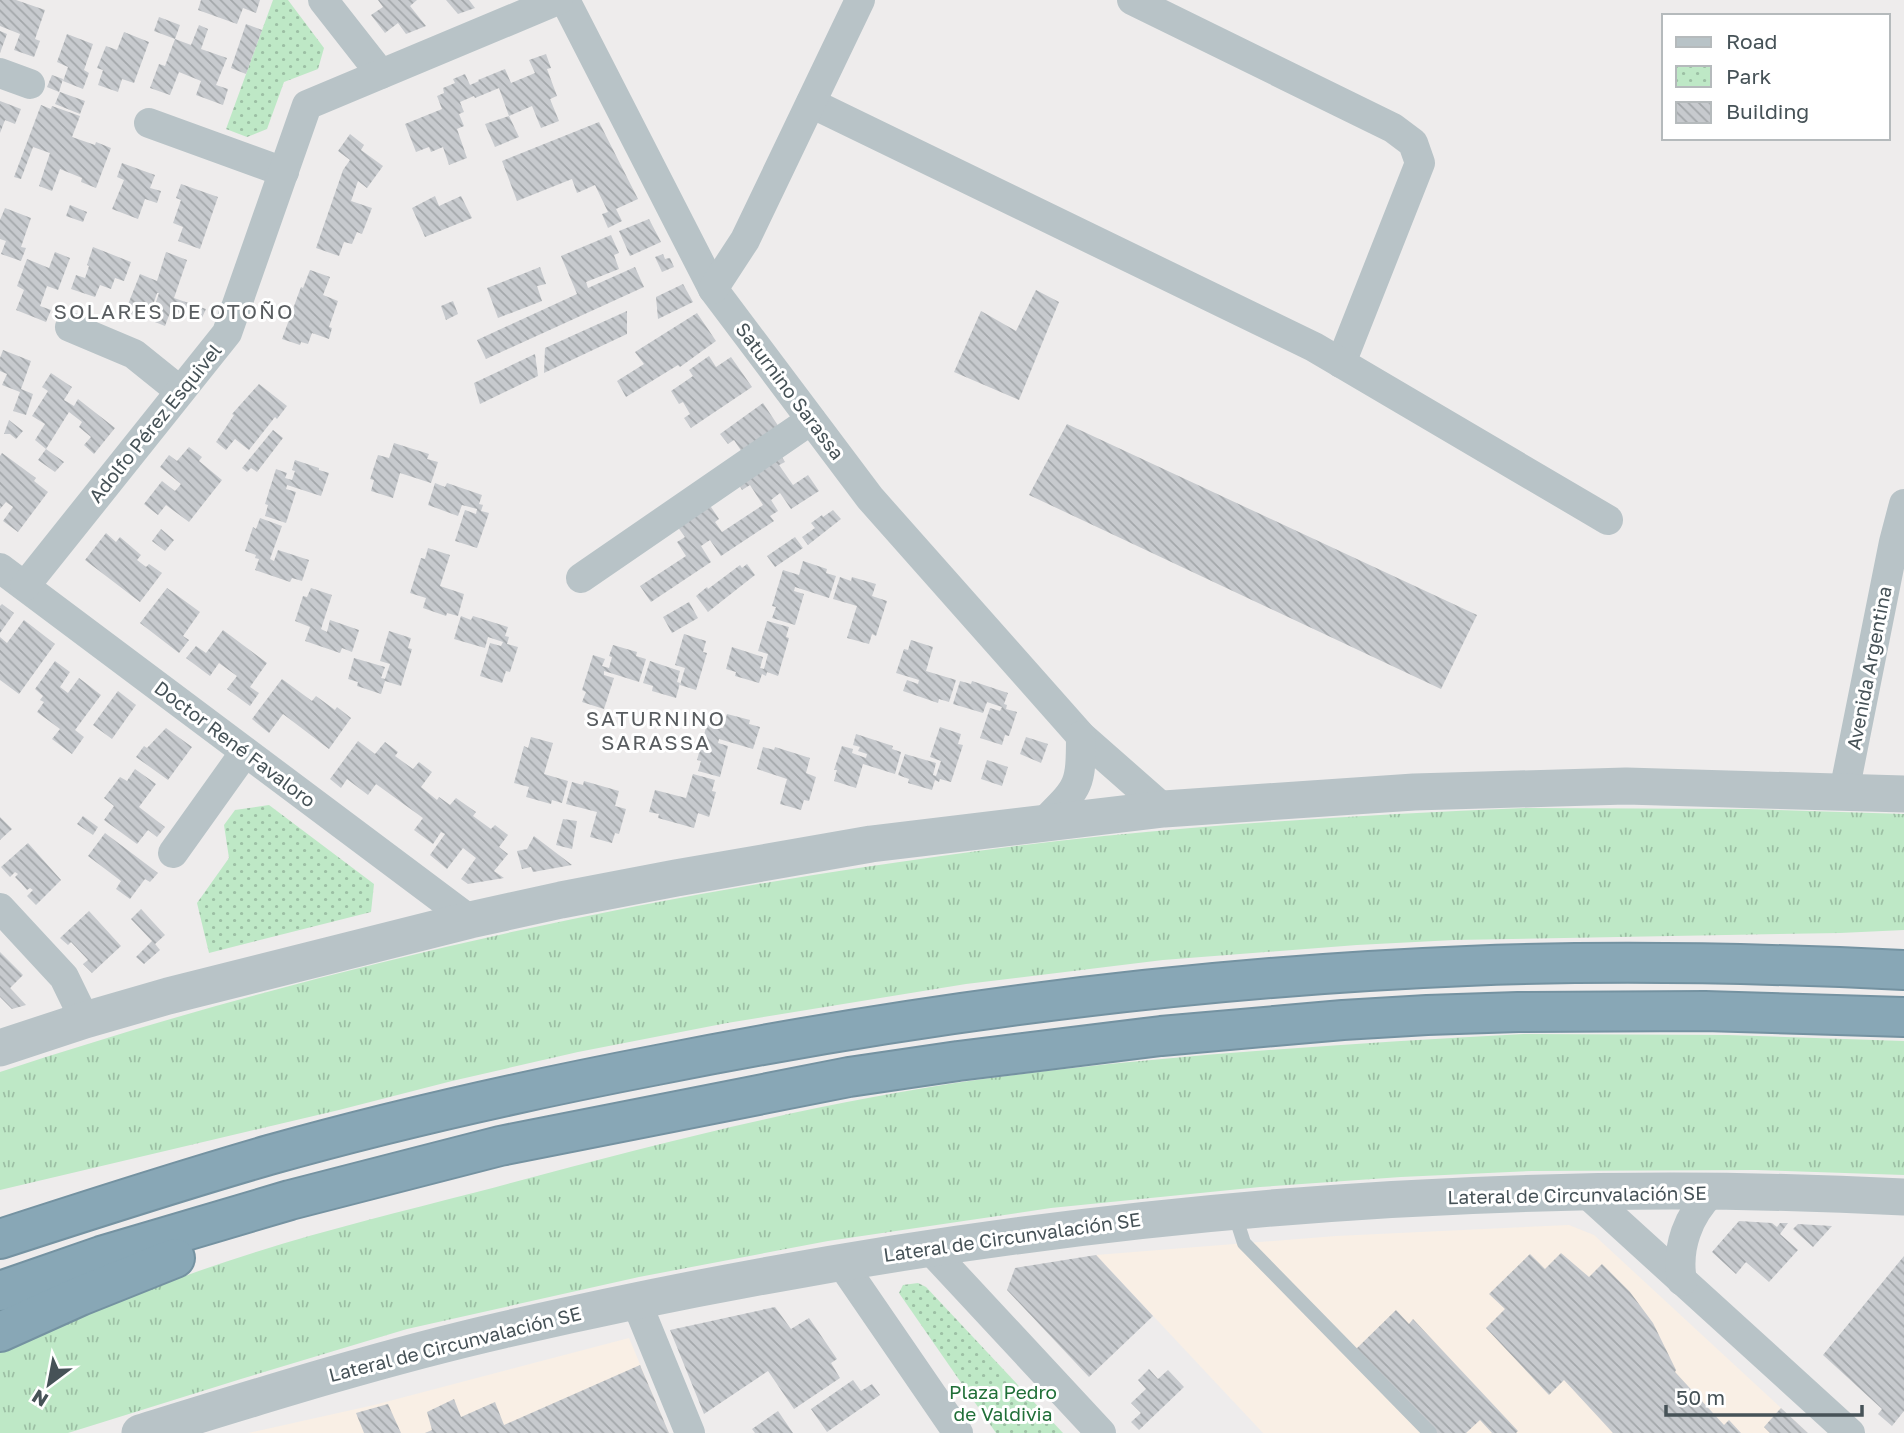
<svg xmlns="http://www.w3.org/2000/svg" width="1904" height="1433" font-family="'Golos Text',sans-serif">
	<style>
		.commercial { fill: #f9efe5 }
		.grass { fill: url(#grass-tufts) }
		.park { fill: url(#park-dots) }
		.building { fill: url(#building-back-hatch) }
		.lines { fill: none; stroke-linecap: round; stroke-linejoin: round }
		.motorway-casing { stroke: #7492a1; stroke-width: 42 }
		.service { stroke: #b8c3c7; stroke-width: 14 }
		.minor { stroke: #b8c3c7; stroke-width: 30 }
		.tertiary { stroke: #b8c3c7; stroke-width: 37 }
		.motorway { stroke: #88a7b6; stroke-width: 38 }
		.labels { text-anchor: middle; stroke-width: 6; stroke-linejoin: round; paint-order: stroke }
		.street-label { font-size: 19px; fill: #465257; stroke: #fff }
		.park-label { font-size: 19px; fill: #206f38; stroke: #fff }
		.neighbourhood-label { font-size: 21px; letter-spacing: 2px; fill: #595d60; stroke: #fff }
	</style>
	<defs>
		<pattern id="grass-tufts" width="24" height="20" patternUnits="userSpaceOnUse" patternTransform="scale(1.75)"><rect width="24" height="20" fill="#bee8c6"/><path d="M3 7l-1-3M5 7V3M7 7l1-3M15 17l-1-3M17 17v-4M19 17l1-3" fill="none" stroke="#9cbfa4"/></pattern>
		<pattern id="park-dots" width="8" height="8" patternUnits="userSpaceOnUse" patternTransform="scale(1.75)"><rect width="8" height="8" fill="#bee8c6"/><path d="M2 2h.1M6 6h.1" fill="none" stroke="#9cbfa4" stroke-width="1.8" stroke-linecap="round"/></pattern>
		<pattern id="building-back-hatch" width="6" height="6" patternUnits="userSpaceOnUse" patternTransform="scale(1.75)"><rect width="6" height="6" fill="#c7cace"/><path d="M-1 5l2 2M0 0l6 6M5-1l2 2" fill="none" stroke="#a3a7aa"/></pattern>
	</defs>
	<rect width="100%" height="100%" fill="#eeecec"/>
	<g class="commercial">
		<polygon points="1569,1225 1594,1235 1808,1433 1263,1433 1096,1255 1336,1236"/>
		<polygon points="629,1338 669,1433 248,1433 374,1405"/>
	</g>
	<g class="grass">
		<path d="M1525,808L1748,809L1904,814V930L1840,933L1454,940L1357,945L1163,960L966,984L727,1023L578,1052L452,1081L339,1110L0,1190V1072C282,979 571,911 865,867C944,855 1024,844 1104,836C1244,822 1384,814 1525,808Z"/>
		<path d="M1524,1034L1727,1035L1904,1041V1175L1755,1170L1532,1171L1401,1177L1260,1187L1051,1208L828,1241L639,1277L407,1329L241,1379L68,1433H0V1352C84,1314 169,1279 256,1252C329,1229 403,1211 477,1192C644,1147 811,1103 983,1079C1162,1055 1343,1044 1524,1034Z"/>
	</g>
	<g class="park">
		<polygon points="273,0 288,0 324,48 318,69 284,82 267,129 247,137 226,129"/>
		<polygon points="269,805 374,884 371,912 209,953 197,903 229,858 224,825 235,810"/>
		<polygon points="918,1283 926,1287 1063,1433 996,1433 899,1293 903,1285"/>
	</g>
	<g class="building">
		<polygon points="0,0 16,0 45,10 35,39 40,41 34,57 14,50 20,34 0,26"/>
		<polygon points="201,0 260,0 256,13 243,8 237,24 198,10"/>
		<polygon points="378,0 417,0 410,6 426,26 406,34 398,23 385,33 371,15 383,7"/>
		<polygon points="446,0 469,0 475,8 458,14"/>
		<polygon points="159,17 180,25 175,39 154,31"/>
		<polygon points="246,24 262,30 246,74 231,68"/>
		<polygon points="199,25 208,29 201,49 227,58 216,85 228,89 223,105 196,95 201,81 179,72 170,95 150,88 159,64 165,66 175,39 191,45"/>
		<polygon points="0,31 7,34 0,53"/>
		<polygon points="124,32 149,42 134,83 122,79 118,92 98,85 103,70 97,68 106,46 117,50"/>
		<polygon points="67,34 93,44 84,70 89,73 83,89 63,81 68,67 57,62"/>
		<polygon points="546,54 551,68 547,69 557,96 550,99 559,121 541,128 532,106 509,116 499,88 475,98 474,96 460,102 464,112 459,114 464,126 457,129 467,158 449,165 443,147 431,152 429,147 416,152 405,124 442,109 437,96 444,93 443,88 455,83 453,79 465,74 470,85 479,81 478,80 505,69 511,83 535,73 529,60"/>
		<polygon points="52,75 63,79 59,92 47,87"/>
		<polygon points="60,92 85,101 80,114 55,104"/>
		<polygon points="0,101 21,109 15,124 5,120 0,133"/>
		<polygon points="41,105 51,109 52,106 80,116 72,137 95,145 96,142 111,148 96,188 81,182 82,178 60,169 52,191 39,186 50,153 33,147 21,179 14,177"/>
		<polygon points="509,116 519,137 495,147 485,124"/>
		<polygon points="599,122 638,199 616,209 622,221 608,228 602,214 608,212 595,185 577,193 572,179 517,201 502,161"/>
		<polygon points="350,134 364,145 361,150 383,166 367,188 358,181 351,201 372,208 362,234 357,232 352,244 344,242 339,256 316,248 343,170 350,160 338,151"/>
		<polygon points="122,163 155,175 150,188 161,191 157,203 145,199 138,219 112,209 124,180 117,177"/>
		<polygon points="181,184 218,197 200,249 178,241 183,227 173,223 181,200 176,198"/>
		<polygon points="435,196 439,206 461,196 472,218 425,237 412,208"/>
		<polygon points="70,205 87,212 83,222 66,216"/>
		<polygon points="5,208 31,218 21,247 26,248 21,261 1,254 6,241 0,239 0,220"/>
		<polygon points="649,219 661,242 630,256 619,231"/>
		<polygon points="611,235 619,253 614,255 619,269 586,282 588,288 635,267 644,287 486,359 477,340 577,294 561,256"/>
		<polygon points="93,247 131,262 124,281 115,278 111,289 100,285 95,297 71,289 76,275 85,278 89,266 87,265"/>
		<polygon points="55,252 70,258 58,290 47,286 40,306 51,310 46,322 16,310 24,290 17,286 27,259 49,268"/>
		<polygon points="166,252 187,260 174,298 206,309 201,320 171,310 165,326 150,320 159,293 157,293 148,320 125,312 140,274 157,281"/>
		<polygon points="663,254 665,259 670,258 674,267 662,272 655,257"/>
		<polygon points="540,267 546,284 537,286 542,301 498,318 487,288"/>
		<polygon points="310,270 330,277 323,295 338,301 329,327 332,328 329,339 312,333 308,344 301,342 300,345 282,339 301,287 303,288"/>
		<polygon points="683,284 693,302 658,319 656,297"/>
		<polygon points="1036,290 1059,302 1019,400 954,372 981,311 1016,331"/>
		<polygon points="453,301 458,314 446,320 441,306"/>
		<polygon points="627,311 627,334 544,373 545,348"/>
		<polygon points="697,313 716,341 680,367 678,365 626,397 617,381 644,364 635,352"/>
		<polygon points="3,350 31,361 21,389 33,394 26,415 13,411 20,392 2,385 7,374 0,371 0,358"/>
		<polygon points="535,354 538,376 480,404 474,383"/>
		<polygon points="709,356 716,367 731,357 752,387 691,428 684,418 690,414 683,402 679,404 671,391 693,376 689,370"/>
		<polygon points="51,373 72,387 64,400 74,406 78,399 115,428 94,454 84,445 91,437 79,427 82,422 69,412 46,449 35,440 45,424 32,416 48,391 42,387"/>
		<polygon points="259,384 287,406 277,419 275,417 249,450 235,439 226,450 216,442 234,415 232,414"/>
		<polygon points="763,403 781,430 744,455 734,440 728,444 720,434"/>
		<polygon points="9,420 23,431 16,439 10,434 4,434"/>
		<polygon points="1067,424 1477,615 1441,689 1029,495"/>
		<polygon points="273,430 283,438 257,472 251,468 247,472 242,468"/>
		<polygon points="394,443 429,454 427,459 438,462 431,483 400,473 393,498 371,491 374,480 370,479 378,455 389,458"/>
		<polygon points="189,447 202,457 199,461 222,480 189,522 166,505 158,515 144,504 162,481 175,491 181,484 160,467 169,455 177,461"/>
		<polygon points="46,449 64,462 55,472 38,460"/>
		<polygon points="779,452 785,462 779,465 793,485 808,475 819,491 791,509 780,493 771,500 778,511 770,516 774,521 721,556 710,540 701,546 711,562 651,602 640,586 686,556 677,542 685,537 677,526 709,504 719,519 715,522 722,532 763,505 750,485 742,490 737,481"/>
		<polygon points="2,453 36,478 34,481 48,492 18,532 3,521 13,507 6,502 0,509 0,456"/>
		<polygon points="295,460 319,468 319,470 329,473 321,496 287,485 286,489 296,492 286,523 265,516 268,505 265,504 276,469 287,473 285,478 292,480 295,471 292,470"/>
		<polygon points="435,483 445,487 447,483 482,495 479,504 483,505 481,511 489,513 477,548 455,541 465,510 476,514 477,509 462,505 458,516 428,505"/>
		<polygon points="833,510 841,519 808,545 802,537 815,528 811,523 822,515 823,517"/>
		<polygon points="260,518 282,526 270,559 274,561 278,550 309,560 302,581 292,578 290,582 255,570 259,559 255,558 256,555 245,551 253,527 256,529"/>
		<polygon points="161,529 174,540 165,551 152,541"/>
		<polygon points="106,533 116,542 120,537 141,555 137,560 146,567 149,564 162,573 140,602 85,560"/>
		<polygon points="795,537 803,548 775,567 767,556"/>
		<polygon points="428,548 450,555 440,586 464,594 458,616 447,613 446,616 423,608 426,598 410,593 421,558 425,559"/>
		<polygon points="803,561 827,569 826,573 836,576 829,598 795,587 794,591 804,594 795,625 772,618 776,607 772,606 783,570 799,575"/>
		<polygon points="747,564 755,575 708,612 696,596 707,587 708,589 740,565 742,568"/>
		<polygon points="840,577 851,581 852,577 876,584 872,596 887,601 876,636 872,634 869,644 847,638 857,606 833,599"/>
		<polygon points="167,588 200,612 183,636 189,640 179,653 140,623"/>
		<polygon points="311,588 332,595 321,629 327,632 330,620 359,630 352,652 342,648 340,653 305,641 310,627 295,621 303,596 307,597"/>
		<polygon points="689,602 698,618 672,633 663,617"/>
		<polygon points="2,604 14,613 0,633 0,606"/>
		<polygon points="461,616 471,620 473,616 508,627 505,636 509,637 507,644 518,647 510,672 506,671 502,683 480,676 490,643 501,646 503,642 488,637 485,648 454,639"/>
		<polygon points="24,620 55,644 19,694 0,680 0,637 7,643"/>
		<polygon points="767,621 789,627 786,637 789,638 778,676 767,672 766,676 762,674 759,683 735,676 736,672 726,669 732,647 763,657 760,668 764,669 768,654 758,651"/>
		<polygon points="223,630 267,663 250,687 259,693 250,706 227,689 237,676 219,663 210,676 186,658 196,646 206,653"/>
		<polygon points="389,631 411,638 408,648 412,649 401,686 385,681 381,694 357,686 358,682 348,679 354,658 385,667 381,678 385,679 390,664 380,661"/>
		<polygon points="684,634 706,641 703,652 707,653 696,690 680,685 685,668 675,665"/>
		<polygon points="911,640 933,647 926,671 956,680 949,702 939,699 938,703 903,691 907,680 918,684 919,680 896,673 904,649 908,650"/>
		<polygon points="613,645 637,652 636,656 646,659 639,682 604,671 604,675 614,678 604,709 582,702 586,692 582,690 593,655 605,659 602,666 609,668 612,657 609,656"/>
		<polygon points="55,661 70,672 60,687 68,693 79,678 101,695 75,730 84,737 72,754 52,739 60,729 37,712 44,702 40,700 43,696 35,689"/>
		<polygon points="650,661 680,671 677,682 680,683 676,698 652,691 653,686 643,683"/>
		<polygon points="282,679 312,701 316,696 335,710 337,707 351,718 329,749 283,714 269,733 252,719"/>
		<polygon points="960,681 971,684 972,681 1008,693 1004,704 1007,705 1006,709 1017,712 1009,736 1005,735 1002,745 980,738 990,708 1000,711 1002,707 987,702 983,713 953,704"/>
		<polygon points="118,691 136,705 112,739 93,725"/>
		<polygon points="727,714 750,720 749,724 760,727 753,749 719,739 718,743 728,746 720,777 698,771 701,761 697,760 707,724 723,728"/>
		<polygon points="940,727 961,734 958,744 963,745 951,782 940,779 939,782 935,780 932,790 908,783 909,779 898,775 905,754 936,763 933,775 936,776 941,761 930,757"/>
		<polygon points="166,728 192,747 168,780 136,757 144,746 147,748"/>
		<polygon points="856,734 893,746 892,749 901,752 895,774 863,764 856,788 834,781 837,770 834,770 842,746 853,749 852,753 866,758 867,754 858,751 860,747 853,745"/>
		<polygon points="531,737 553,743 544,774 568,781 562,803 552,800 551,804 526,797 529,787 514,783 524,746 528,748"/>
		<polygon points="1026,737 1048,744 1041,763 1020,754"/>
		<polygon points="358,741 375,754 385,742 398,752 395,756 413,769 419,762 432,772 421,787 437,800 439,797 450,805 456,798 476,812 473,816 491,829 495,825 508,835 499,847 508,854 494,871 504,878 468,884 461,879 476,858 463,848 447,869 430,855 445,834 441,832 433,844 414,830 423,818 376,784 368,795 347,779 341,788 330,779"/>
		<polygon points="763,747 774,750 775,747 810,758 806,773 816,777 809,801 804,800 801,810 780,804 787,779 757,769"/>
		<polygon points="987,760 1008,767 1002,786 981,779"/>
		<polygon points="135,769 156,784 139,807 165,827 157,837 148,830 137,844 104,820 114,806 104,798 120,777 127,781"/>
		<polygon points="693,774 715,780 712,791 716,792 709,817 698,813 694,828 658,818 659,814 649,812 655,790 686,798"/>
		<polygon points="584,781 619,791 615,806 626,809 619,834 615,833 612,843 590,837 597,812 566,804 572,782 583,785"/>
		<polygon points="83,816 98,827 93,835 77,824"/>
		<polygon points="0,817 12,829 0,840"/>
		<polygon points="563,819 577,821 572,849 556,845"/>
		<polygon points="105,833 158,873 150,882 145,879 130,899 116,889 121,881 88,856"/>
		<polygon points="534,836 572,865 533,872 531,867 522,869 517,851 527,849"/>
		<polygon points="28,843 61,880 36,905 27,896 33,890 30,888 27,890 21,883 15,877 18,874 15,872 10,877 1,867"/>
		<polygon points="141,909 165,935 155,944 160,950 144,964 136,957 152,941 131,919"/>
		<polygon points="89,911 121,946 92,973 83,964 88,960 71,942 68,945 60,938"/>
		<polygon points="0,952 23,975 10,988 26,1005 12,1009 0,997"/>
		<polygon points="1739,1221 1772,1223 1777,1227 1780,1223 1788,1223 1780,1234 1798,1250 1769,1282 1746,1262 1736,1274 1712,1252"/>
		<polygon points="1798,1224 1832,1226 1813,1247 1793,1229"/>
		<polygon points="1561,1253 1589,1277 1602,1264 1630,1292 1653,1323 1676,1370 1675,1372 1724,1425 1729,1420 1741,1433 1613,1433 1564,1380 1549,1395 1486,1328 1505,1309 1489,1294 1530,1254 1545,1269"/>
		<polygon points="1096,1255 1153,1316 1089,1377 1007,1290 1015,1268"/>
		<polygon points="1904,1256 1904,1411 1892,1426 1878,1414 1882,1409 1823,1355"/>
		<polygon points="775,1307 791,1329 809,1318 837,1359 831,1363 840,1378 794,1409 768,1371 704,1414 670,1330"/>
		<polygon points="1396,1310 1409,1324 1413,1319 1518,1431 1516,1433 1492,1433 1480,1420 1466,1433 1433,1433 1354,1351"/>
		<polygon points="640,1365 669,1433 425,1433 432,1430 427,1412 454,1399 461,1417 495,1402 504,1425"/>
		<polygon points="1149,1369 1158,1379 1168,1370 1184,1387 1139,1430 1131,1422 1141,1413 1131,1403 1146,1389 1138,1380"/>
		<polygon points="853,1380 861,1391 872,1384 880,1395 827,1432 811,1409"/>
		<polygon points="388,1404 401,1433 364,1433 356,1413"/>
		<polygon points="1781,1408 1808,1433 1770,1433 1764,1427"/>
		<polygon points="778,1411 793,1433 755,1433 752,1429"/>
	</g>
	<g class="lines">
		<defs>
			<g id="motorway">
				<path d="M0,1239C89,1210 179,1181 269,1155C397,1119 527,1090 657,1065C924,1012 1195,977 1467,966C1612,960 1759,963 1904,970"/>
				<polyline points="0,1291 101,1256 290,1200 500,1146 849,1077 958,1061 1161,1036 1343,1020 1427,1015 1518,1012 1705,1011 1904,1017"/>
				<polyline points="0,1332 80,1296 175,1258"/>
			</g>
		</defs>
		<use href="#motorway" class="motorway-casing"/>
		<polyline class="service" points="1234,1212 1244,1243 1430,1433"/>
		<g class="minor">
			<polyline points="323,0 381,74"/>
			<polyline points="565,0 713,289 870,498 1081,736 1164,809"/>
			<polyline points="1132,0 1393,128 1413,143 1420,163 1341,363"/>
			<polyline points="0,73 30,84"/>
			<polyline points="811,103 1314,347 1608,520"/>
			<polyline points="149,123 284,172"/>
			<polyline points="713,289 745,240 860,0"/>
			<polyline points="70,327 134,354 180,391"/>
			<polyline points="0,568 470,920"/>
			<polyline points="581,578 811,420"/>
			<polyline points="25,586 227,333 307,105 558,0"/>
			<polyline points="1844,792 1894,542 1904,504"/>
			<path d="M1042,824C1079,787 1081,788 1081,736"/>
			<polyline points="173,853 245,752"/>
			<polyline points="0,908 64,977 85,1020"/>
			<polyline points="1585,1192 1850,1433"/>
			<polyline points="928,1247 1101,1433"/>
			<polyline points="840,1261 958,1433"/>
			<path d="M1682,1281C1676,1248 1688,1215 1712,1192"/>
			<polyline points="636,1301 690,1433"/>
		</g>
		<g class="tertiary">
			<polyline points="0,1048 85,1020 168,996 470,920 561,900 676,878 871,844 1164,809 1414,792 1626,786 1904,794"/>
			<path d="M140,1433C260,1396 381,1358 503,1330C962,1224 1433,1173 1904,1197"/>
		</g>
		<use href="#motorway" class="motorway"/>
	</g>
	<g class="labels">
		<g class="street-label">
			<text transform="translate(790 391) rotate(53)" y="7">Saturnino Sarassa</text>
			<text transform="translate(155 423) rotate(-51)" y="7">Adolfo Pérez Esquivel</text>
			<text transform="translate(1869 668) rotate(-79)" y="7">Avenida Argentina</text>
			<text transform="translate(235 744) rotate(37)" y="7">Doctor René Favaloro</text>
			<text transform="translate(1577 1195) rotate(-1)" y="7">Lateral de Circunvalación SE</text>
			<text transform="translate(1012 1237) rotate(-8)" y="7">Lateral de Circunvalación SE</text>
			<text transform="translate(455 1344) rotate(-14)" y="7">Lateral de Circunvalación SE</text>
		</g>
		<g class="park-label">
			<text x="1003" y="1399">Plaza Pedro<tspan x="1003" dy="22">de Valdivia</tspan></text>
		</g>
		<g class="neighbourhood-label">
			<text x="174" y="319">SOLARES DE OTOÑO</text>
			<text x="656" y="726">SATURNINO<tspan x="656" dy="24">SARASSA</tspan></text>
		</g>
	</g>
	<rect x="1662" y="14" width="228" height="126" fill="#ffffff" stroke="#b5babc" stroke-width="2"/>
	<rect x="1676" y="37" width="35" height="10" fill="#b8c3c7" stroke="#b5babc" stroke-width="2"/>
	<text x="1726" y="49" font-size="21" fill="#465257">Road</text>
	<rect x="1676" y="66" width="35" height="21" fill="url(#park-dots)" stroke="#b5babc" stroke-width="2"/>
	<text x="1726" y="84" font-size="21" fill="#465257">Park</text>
	<rect x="1676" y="102" width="35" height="21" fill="url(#building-back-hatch)" stroke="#b5babc" stroke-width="2"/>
	<text x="1726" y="119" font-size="21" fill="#465257">Building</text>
	<g transform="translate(49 1384) rotate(212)" stroke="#ffffff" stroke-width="5" paint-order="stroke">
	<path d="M0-5L12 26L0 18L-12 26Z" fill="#465257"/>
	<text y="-10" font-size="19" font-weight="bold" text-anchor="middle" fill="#465257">N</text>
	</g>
	<path d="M1666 1405v10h196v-10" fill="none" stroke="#465257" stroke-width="3.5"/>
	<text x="1676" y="1405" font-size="21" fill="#465257" stroke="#ffffff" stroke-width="5" paint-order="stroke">50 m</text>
</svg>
